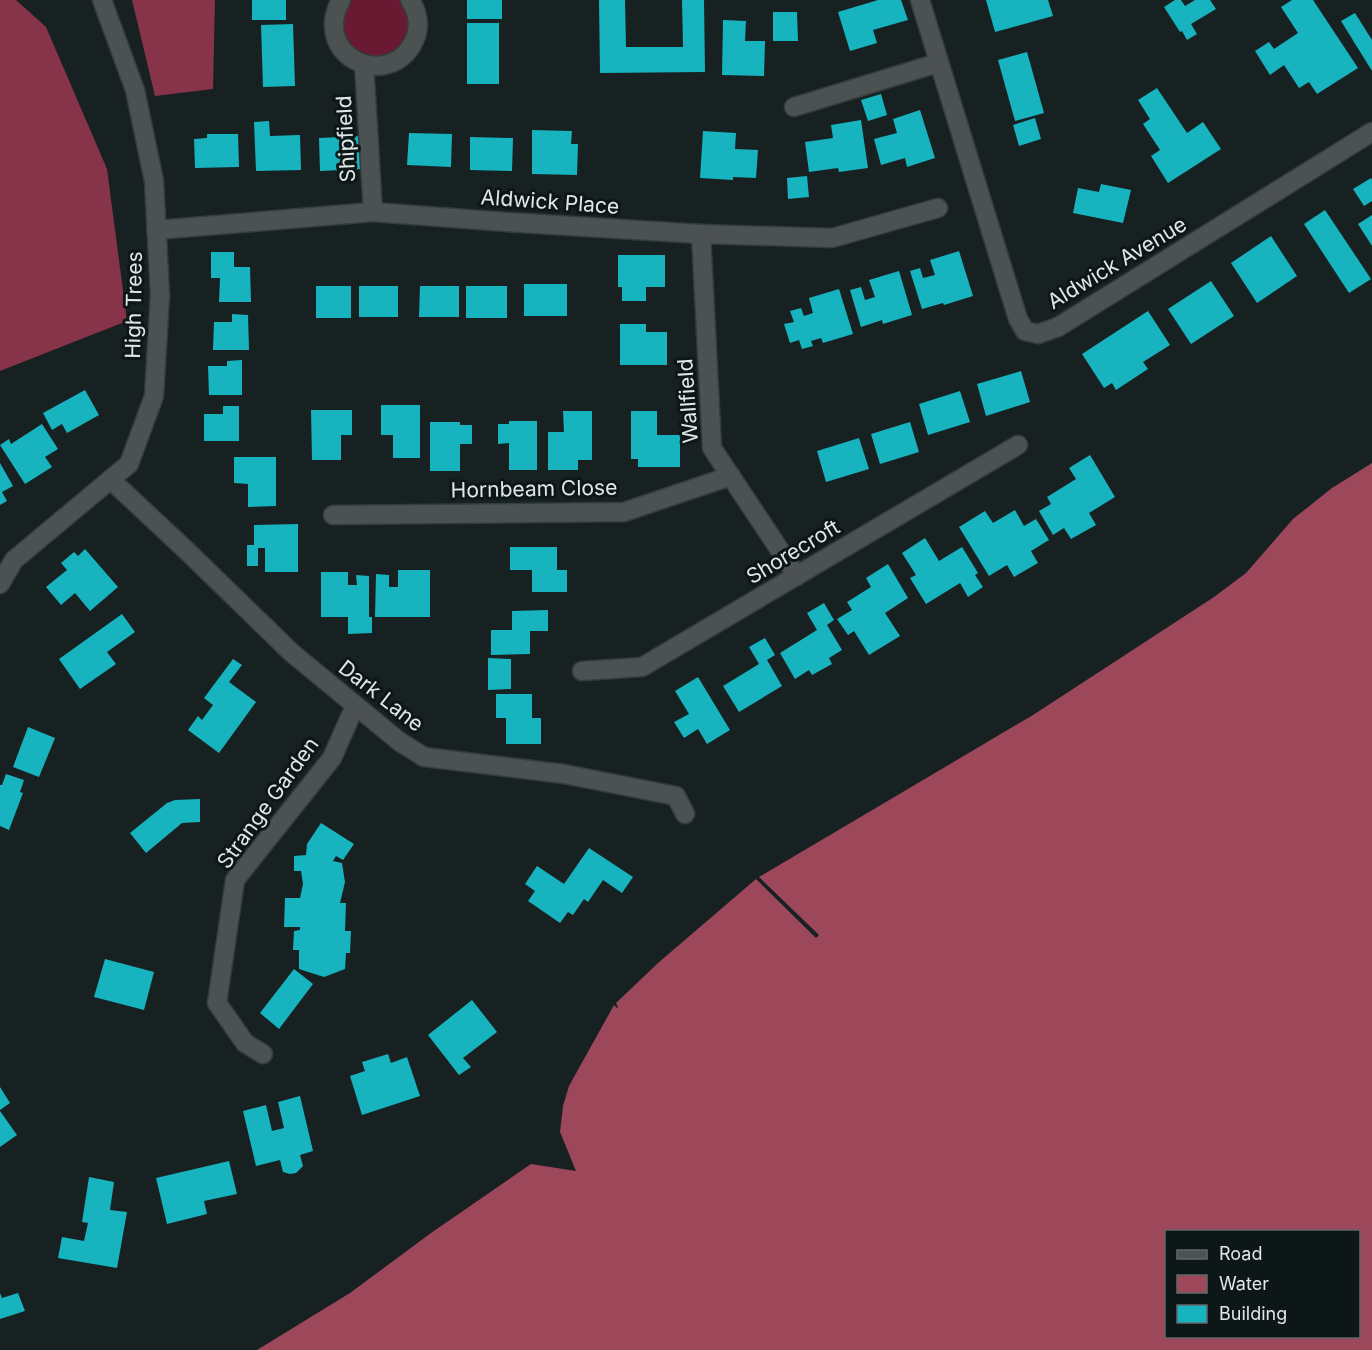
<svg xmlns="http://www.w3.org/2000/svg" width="1372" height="1350" font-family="Inter,sans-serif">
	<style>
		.green { fill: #6a1932 }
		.forest { fill: #873349 }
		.water { fill: #9d475b; fill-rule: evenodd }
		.building { fill: #17b3bf }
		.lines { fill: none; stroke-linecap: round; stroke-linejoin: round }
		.street-casing { stroke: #333d3d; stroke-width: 21 }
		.street { stroke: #4c5151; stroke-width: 18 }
		.labels { text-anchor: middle; stroke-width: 6; stroke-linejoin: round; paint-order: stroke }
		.street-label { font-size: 21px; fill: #e1e7e7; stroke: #0e1718 }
	</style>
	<rect width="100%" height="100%" fill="#172121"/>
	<polygon class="green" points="348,0 402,0 408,9 410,32 405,42 387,56 375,58 353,51 341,32"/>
	<g class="forest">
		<polygon points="0,0 16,0 46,27 107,169 127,321 0,371"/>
		<polygon points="132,0 215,0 213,89 155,96"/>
	</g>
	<path class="water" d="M1372,463V1350H257L350,1293L431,1233L531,1164L576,1171L560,1132L563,1106L569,1086L614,1005L617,1008L618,1007L616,1003L658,963L756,879L816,938L819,935L759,877L1033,715L1214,597L1246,573L1293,519L1332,488ZM1166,1232H1358V1336H1166Z"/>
	<g class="building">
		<rect x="252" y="0" width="34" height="20"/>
		<rect x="467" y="0" width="35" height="19"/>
		<polygon points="599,0 625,0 626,47 683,47 682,0 704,0 705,72 600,73"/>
		<polygon points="878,0 901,0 908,20 873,30 877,43 850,51 838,12"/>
		<polygon points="986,0 1048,0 1053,16 995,32"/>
		<polygon points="1175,0 1181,0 1185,6 1195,0 1210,0 1216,9 1191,24 1197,34 1187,40 1182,31 1180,32 1164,7"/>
		<polygon points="1292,0 1313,0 1358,68 1317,94 1309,82 1299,88 1284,65 1270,75 1255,51 1269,42 1274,49 1298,33 1281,7"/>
		<polygon points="773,12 797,12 798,41 773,41"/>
		<polygon points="1355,13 1372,40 1372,71 1341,21"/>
		<polygon points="723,20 746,21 745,41 765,41 764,76 722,75"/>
		<rect x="467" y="23" width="32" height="61"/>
		<polygon points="293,24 295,86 263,87 261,25"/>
		<polygon points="1027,52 1044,113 1015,121 998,60"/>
		<polygon points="1157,88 1187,133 1203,122 1221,149 1168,183 1151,156 1160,150 1143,124 1150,119 1138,100"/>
		<polygon points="881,94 887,115 868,121 861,100"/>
		<polygon points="920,110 935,158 907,167 905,158 881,165 874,139 897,133 893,119"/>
		<polygon points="1035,118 1041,139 1019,146 1013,125"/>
		<polygon points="861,120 868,168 839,172 838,168 809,172 805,142 833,138 831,125"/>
		<polygon points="269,121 270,136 300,135 301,170 256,171 254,122"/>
		<polygon points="532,130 572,131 571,144 578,144 577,175 532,174"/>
		<polygon points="703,131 736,133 735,149 758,150 756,178 733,177 733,180 700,178"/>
		<polygon points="409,133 452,134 451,167 407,165"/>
		<polygon points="207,134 238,134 239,167 195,168 194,139 207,138"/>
		<polygon points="361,136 362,169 320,171 319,138"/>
		<polygon points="470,137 513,138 512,171 470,170"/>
		<polygon points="807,176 809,197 788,199 787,178"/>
		<polygon points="1371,178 1372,180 1372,201 1364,206 1353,189"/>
		<polygon points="1101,184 1131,190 1123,223 1073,213 1078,188 1099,192"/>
		<polygon points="1325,210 1371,279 1349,293 1304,224"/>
		<polygon points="1372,215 1372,246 1358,224"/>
		<polygon points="1271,236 1297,276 1257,303 1231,263"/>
		<polygon points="959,251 973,296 944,305 943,303 922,309 910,271 920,268 923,278 935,275 930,260"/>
		<polygon points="211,252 234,252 234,267 250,267 251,302 219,302 220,278 211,278"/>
		<polygon points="618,255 665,255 665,287 646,287 646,301 622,301 622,287 618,287"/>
		<polygon points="899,271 912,315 883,324 882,320 861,327 850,290 861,287 865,300 875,297 869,280"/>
		<polygon points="1211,281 1234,316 1191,344 1168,309"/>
		<rect x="524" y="284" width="43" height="32"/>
		<rect x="316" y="286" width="35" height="32"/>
		<rect x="359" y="286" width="39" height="31"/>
		<polygon points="420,286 459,286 459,317 419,317"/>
		<rect x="466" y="286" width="41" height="32"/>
		<polygon points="839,289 853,334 823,343 821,338 811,341 813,346 802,349 799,340 790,343 784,324 794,322 790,311 801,308 804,316 813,313 809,298"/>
		<polygon points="1148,311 1170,345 1143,362 1148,369 1116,390 1112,383 1104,388 1082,354"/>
		<polygon points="232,314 248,315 249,350 213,350 214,322 232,322"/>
		<polygon points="620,324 646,324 646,332 667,332 667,365 620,365"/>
		<polygon points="242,360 242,395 209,395 208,366 227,366 227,361"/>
		<polygon points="1021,371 1030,402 986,416 977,384"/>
		<polygon points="85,390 99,415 67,433 62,424 52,430 43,413"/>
		<polygon points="960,391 970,422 928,435 919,404"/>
		<polygon points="381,405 420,405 420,458 393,458 393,435 381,435"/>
		<polygon points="223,406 239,406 239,441 204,441 204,414 223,414"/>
		<polygon points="311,410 352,410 352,435 341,435 341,460 312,460"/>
		<polygon points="563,411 592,411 592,460 578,460 578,470 548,470 548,432 564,432"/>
		<polygon points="631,411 657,411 657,435 680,435 680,467 638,467 638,459 631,459"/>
		<polygon points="509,421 537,421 537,470 509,470 509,443 498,444 498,424 509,424"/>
		<polygon points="430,422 460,422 460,425 472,425 472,444 460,444 460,471 430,471"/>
		<polygon points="910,422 919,452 880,464 871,434"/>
		<polygon points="42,424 58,449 45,457 52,467 25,484 0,445 9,439 11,444"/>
		<polygon points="859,438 869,469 826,482 817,451"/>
		<polygon points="1090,455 1115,497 1089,513 1096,525 1071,539 1064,528 1053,535 1039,511 1051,504 1047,497 1076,479 1069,468"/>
		<polygon points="234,457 276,457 276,506 248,507 248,484 234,483"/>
		<polygon points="0,463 13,486 2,492 7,501 0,505"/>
		<polygon points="1015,510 1024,526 1036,519 1049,540 1031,551 1038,563 1014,577 1007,565 989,576 959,527 985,511 993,523"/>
		<polygon points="298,524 298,572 265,572 265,548 258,548 258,566 247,566 247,545 254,545 254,525"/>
		<polygon points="925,538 939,561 962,547 978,573 975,575 983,587 968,597 960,583 926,604 910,578 916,575 902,553"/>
		<polygon points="510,547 557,547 557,570 567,570 567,592 532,592 532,570 510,570"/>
		<polygon points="85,549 118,587 90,611 75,593 61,605 46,587 67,570 61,563 74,552 78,556"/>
		<polygon points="888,564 908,598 885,613 900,636 869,655 854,631 848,635 837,619 852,610 847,602 871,587 866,578"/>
		<polygon points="398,570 430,570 430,617 375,617 376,574 389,575 389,587 398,587"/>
		<polygon points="321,572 348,572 348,585 357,585 356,575 369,576 369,617 372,617 372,633 348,634 348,617 321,617"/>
		<polygon points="824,603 834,620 827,625 842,650 829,658 832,664 812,675 809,670 795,679 780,653 817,630 807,613"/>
		<polygon points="548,610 548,631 530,631 530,654 491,655 491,630 512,630 512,611"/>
		<polygon points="122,614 135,632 107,652 116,664 80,689 59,659"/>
		<polygon points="765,638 775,655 767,660 782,686 739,712 723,686 759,664 749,647"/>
		<polygon points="488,658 511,659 511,689 488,690"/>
		<polygon points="233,659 242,665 229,682 256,702 219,753 188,730 198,716 202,720 213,705 204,698"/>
		<polygon points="698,677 730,730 707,744 698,729 684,738 674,722 689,714 675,691"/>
		<polygon points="496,694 532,694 532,718 541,718 541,744 506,744 506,718 496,718"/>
		<polygon points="28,727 55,738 39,777 13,767"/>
		<polygon points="6,774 24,780 20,792 23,793 9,830 0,826 0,785 2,785"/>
		<polygon points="200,799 200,822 182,823 146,853 130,833 167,803 175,800"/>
		<polygon points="321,823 354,844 343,860 336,856 333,861 342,863 345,882 340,903 346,903 345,931 351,931 350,953 346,953 345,969 324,977 299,969 299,950 293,950 294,931 300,930 300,927 284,927 285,898 300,898 303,884 301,871 294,871 294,856 306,855 307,844"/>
		<polygon points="589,848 633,877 622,893 603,880 588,902 584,899 573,915 568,912 560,923 528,901 535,891 525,884 537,866 564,884"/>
		<polygon points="105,959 154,972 144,1010 94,997"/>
		<polygon points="294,969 313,984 279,1029 260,1013"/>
		<polygon points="472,1000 497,1032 463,1058 471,1067 459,1075 428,1035"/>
		<polygon points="388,1054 391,1063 407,1057 420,1096 362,1115 350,1076 365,1071 362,1062"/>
		<polygon points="0,1087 10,1103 0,1110"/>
		<polygon points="300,1096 313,1151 300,1155 303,1166 296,1173 290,1174 283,1172 280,1160 256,1166 243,1111 266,1105 272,1131 284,1128 278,1102"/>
		<polygon points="0,1111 17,1135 0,1147"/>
		<polygon points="229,1161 237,1194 204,1201 207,1214 167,1224 156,1178"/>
		<polygon points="89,1177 114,1182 110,1210 127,1212 117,1268 58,1258 62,1237 84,1241 88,1223 82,1222"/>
		<polygon points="0,1293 2,1298 18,1293 25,1311 0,1319"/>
	</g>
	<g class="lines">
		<defs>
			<g id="street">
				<path d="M341,0C309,59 395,94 416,36C420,24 417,10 410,0"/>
				<polyline points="920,0 1018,319 1025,331 1038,334 1058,327 1372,132"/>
				<polyline points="364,64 373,212"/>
				<polyline points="794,107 938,63"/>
				<polyline points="156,230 373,212 506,222 701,234 832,238 938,208"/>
				<polyline points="701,234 712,448 797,576"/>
				<polyline points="111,480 187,551 292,653 400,742 424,757 564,774 676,796 685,814"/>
				<polyline points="333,515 624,512 731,476"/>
				<polyline points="0,584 14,560 129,464 154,396 160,295 154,181 135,90 102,0"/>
				<polyline points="582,671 642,667 1018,445"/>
				<polyline points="263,1054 245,1043 217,1003 235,880 332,758 355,706"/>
			</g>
		</defs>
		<use href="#street" class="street-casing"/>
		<use href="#street" class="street"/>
	</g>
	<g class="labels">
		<g class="street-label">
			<text transform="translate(346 139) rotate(-93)" y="7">Shipfield</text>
			<text transform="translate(550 202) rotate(4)" y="7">Aldwick Place</text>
			<text transform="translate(1117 263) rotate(-31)" y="7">Aldwick Avenue</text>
			<text transform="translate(134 305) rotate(-89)" y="7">High Trees</text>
			<text transform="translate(688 401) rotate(-94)" y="7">Wallfield</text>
			<text transform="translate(534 489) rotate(-1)" y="7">Hornbeam Close</text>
			<text transform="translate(793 552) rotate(-31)" y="7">Shorecroft</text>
			<text transform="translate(381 696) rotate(38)" y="7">Dark Lane</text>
			<text transform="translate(268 803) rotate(-54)" y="7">Strange Garden</text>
		</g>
	</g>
	<rect x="1165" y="1230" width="195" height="108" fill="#0e1718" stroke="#626a6b" stroke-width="1.5"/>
	<rect x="1177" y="1250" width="30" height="9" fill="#4c5151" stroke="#626a6b" stroke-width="1.5"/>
	<text x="1219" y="1260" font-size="18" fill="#e1e7e7">Road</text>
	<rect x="1177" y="1275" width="30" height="18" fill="#9d475b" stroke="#626a6b" stroke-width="1.5"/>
	<text x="1219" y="1290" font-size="18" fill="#e1e7e7">Water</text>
	<rect x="1177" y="1305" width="30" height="18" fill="#17b3bf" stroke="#626a6b" stroke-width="1.5"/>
	<text x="1219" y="1320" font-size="18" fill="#e1e7e7">Building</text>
</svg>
